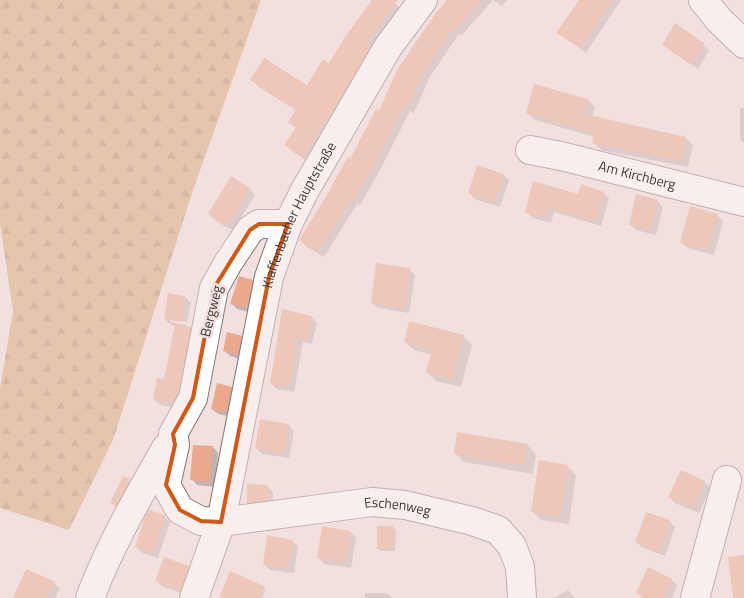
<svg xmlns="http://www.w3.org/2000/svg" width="744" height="598" font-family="'Titillium Web',sans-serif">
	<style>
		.forest { fill: url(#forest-firs) }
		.shadow { fill: #0003 }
		.building { fill: #eaa98d }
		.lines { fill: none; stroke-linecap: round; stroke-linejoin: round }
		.minor-casing { stroke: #857473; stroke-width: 30 }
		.minor { stroke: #fff; stroke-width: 28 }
		.marked { fill: none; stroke: #d75611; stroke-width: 4; stroke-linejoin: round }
		.labels { text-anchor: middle; stroke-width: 5; stroke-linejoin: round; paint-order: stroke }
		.street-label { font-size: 14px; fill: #423b3a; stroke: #f2e0de }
	</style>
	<defs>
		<pattern id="forest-firs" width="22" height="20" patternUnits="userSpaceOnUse" patternTransform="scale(1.25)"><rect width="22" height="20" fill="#d4a473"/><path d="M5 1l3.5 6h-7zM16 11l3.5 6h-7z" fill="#ae875f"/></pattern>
	</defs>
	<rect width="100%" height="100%" fill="#f2e0de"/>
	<polygon class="forest" points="0,0 261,0 193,190 113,440 69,530 0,508 0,389 13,311 0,223"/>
	<g class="shadow">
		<polygon points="374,0 391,0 403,10 310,163 293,152 286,145 296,128 289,122 297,111 259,87 252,80 307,86 329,65"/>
		<polygon points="448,0 493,0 461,36 459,34 429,78 414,113 410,111 380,170 360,205 357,204 324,257 307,247 300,240"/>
		<polygon points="493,0 507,0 502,6"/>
		<polygon points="580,0 621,0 586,53 558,33"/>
		<polygon points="675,25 709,50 698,69 669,50 663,44"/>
		<polygon points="588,100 595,107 592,117 685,138 693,145 688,167 601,150 593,142 595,137 535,120 527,113"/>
		<polygon points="740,108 744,108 744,143 740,139"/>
		<polygon points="503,175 509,180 500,207 475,199 469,193"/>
		<polygon points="231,178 250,189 255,195 233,231 215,220 209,214"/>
		<polygon points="603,193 609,198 601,226 554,212 551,223 532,218 527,212 579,195"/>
		<polygon points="657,201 663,207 656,235 636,230 630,224"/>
		<polygon points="717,215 723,221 714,255 687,248 681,242"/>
		<polygon points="409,269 415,275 409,313 378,308 372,303"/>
		<polygon points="252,281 258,287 252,313 237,309 231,303"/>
		<polygon points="169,294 185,297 191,303 187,322 170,319 170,322 187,325 186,327 190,328 196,334 178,408 160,405 154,399 165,381 176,326 171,325 165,319"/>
		<polygon points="283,311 311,317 317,323 312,344 303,342 294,392 277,389 271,384"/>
		<polygon points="463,336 472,345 461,387 436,381 427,372 432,355 414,350 405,342"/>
		<polygon points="241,337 247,343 243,360 230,356 224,350"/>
		<polygon points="231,388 237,394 232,417 218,414 212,409"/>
		<polygon points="288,425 294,431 289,458 262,454 256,448"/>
		<polygon points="528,446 536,454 533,474 464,462 455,453"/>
		<polygon points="213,447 218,453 215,487 197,485 192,479"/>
		<polygon points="567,466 576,475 569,524 541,520 533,512"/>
		<polygon points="681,471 705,482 710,488 699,513 675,503 670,497"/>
		<polygon points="124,477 135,486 117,508 111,503"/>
		<polygon points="267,486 273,492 273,505 254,508 248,502"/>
		<polygon points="646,513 670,522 675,527 665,556 642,547 636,542"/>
		<polygon points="164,516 170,522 158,558 142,553 136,547"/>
		<polygon points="393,528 396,530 395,551 381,551 378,549"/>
		<polygon points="350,532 356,537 351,568 324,564 319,558"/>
		<polygon points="292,541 298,546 294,573 270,570 264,564"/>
		<polygon points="188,567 194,573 186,595 162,586 157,581"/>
		<polygon points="672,580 677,585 672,598 643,598 637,592"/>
		<polygon points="54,583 60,589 55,598 14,598"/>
		<polygon points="263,587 266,589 262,598 223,598"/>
		<polygon points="568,590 575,598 554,598"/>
		<polygon points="365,593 387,593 392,598 365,598"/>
	</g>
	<g class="building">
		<polygon points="372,0 398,0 366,43 371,46 339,100 303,157 284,145 296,127 288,122 296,109 250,80 264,58 307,85 323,59 329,63 345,37"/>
		<polygon points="447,0 481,0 454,31 452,29 423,71 407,107 404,105 374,164 353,200 351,198 317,252 299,240 332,187 331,187 348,157 350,159 376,109 379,111 397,70 435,14"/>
		<polygon points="579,0 611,0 580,48 556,33"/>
		<polygon points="675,23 704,43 692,64 662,45"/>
		<polygon points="534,84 588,99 584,114 686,137 681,160 592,143 594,133 526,113"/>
		<polygon points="477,165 504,174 495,202 468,193"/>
		<polygon points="231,176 250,188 227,226 208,214"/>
		<polygon points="533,181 578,194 581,184 604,192 595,221 548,207 546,218 525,212"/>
		<polygon points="636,194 658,200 650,230 629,225"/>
		<polygon points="690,206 718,214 708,250 680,243"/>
		<polygon points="376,263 410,268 404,308 371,303"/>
		<polygon points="239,276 253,280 247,308 230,304"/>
		<polygon points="168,293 185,296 181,322 164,319"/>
		<polygon points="282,309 312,316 307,339 297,337 289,387 270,384"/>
		<polygon points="409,321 464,335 452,379 426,372 432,350 404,342"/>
		<polygon points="175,324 191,327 178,393 172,403 153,399 157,378 164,379"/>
		<polygon points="227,332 242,336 238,355 223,351"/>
		<polygon points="217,383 232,387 227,412 211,409"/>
		<polygon points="260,419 289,424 284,453 255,448"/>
		<polygon points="457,432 528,444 524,466 454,454"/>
		<polygon points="193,445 213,446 210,482 190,480"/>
		<polygon points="539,460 568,465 560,516 531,512"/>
		<polygon points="681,470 705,481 693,508 668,497"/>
		<polygon points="123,476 130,479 116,506 110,503"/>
		<polygon points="247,484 268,485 268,500 247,503"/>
		<polygon points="149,510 165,515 152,553 135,547 144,519"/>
		<polygon points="646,512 670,520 660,551 635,542"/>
		<polygon points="322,526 350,531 345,563 317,558"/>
		<rect x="377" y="526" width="16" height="23"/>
		<polygon points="267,535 293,540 288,568 263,565"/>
		<polygon points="744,555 744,598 733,598 728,557"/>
		<polygon points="164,557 189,566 180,590 155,581"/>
		<polygon points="648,567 672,579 664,598 648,598 636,593"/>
		<polygon points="26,569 55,582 47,598 13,598"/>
		<polygon points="230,571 264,586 259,598 219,598"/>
	</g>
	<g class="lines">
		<defs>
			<g id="minor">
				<polyline points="703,0 719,20 744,44"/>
				<path id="s1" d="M530,150L561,156L744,202"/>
				<path id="s2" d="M288,224H259L250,230L228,263L214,288L193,398L173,434L175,445L166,485L180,510L201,521L221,522L372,502L405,505L472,521L498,530L512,546L520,567L522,598"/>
				<path d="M90,598C110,545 138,497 166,448"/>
				<path id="s3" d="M194,598L221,522L269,277L288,224L305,190L388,47L423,0"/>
				<polyline points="695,598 727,480"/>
			</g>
		</defs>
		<use href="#minor" class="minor-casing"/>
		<use href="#minor" class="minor"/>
	</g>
	<path d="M0 0H744V598H0ZM259,224H288L269,277L221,522L201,521L180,510L166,485L175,445L173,434L193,398L214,288L250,230Z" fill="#f2e0de" fill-opacity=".55" fill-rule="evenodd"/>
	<path class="marked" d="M259,224H288L269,277L221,522L201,521L180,510L166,485L175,445L173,434L193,398L214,288L250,230Z"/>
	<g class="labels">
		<g class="street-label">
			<text dy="5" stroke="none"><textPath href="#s1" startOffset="110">Am Kirchberg</textPath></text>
			<text dy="5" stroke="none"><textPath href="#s3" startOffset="399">Klaffenbacher Hauptstraße</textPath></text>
			<text transform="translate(211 311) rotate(-76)" y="5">Bergweg</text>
			<text dy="5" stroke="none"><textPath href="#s2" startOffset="564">Eschenweg</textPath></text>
		</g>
	</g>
</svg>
